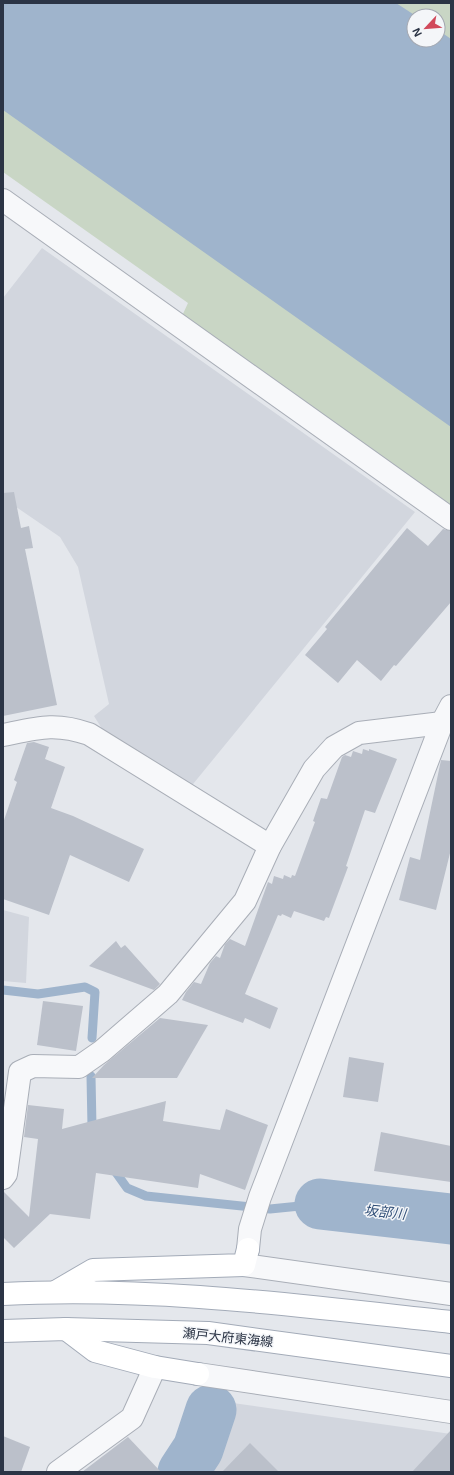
<svg xmlns="http://www.w3.org/2000/svg" width="454" height="1475" font-family="Arial,'Noto Sans JP',sans-serif">
	<style>
		.built { fill: #d2d6de }
		.green { fill: #c9d6c5; fill-rule: evenodd }
		.water { fill: #9fb4cc }
		.lines { fill: none; stroke-linecap: round; stroke-linejoin: round }
		.stream { stroke: #9fb4cc; stroke-width: 9 }
		.river { stroke: #9fb4cc; stroke-width: 51 }
		.building { fill: #bbc0ca }
		.minor-casing { stroke: #a9aeb7; stroke-width: 24 }
		.primary-casing { stroke: #a3abb8; stroke-width: 24 }
		.minor { stroke: #f7f8fa; stroke-width: 22 }
		.primary { stroke: #fff; stroke-width: 22 }
		.labels { text-anchor: middle; stroke-width: 3; stroke-linejoin: round; paint-order: stroke }
		.street-label { font-size: 13px; fill: #2b3445; stroke: #f4f6f9 }
		.water-label { font-size: 14px; font-style: italic; fill: #34527a; stroke: #f4f6f9 }
	</style>
	<rect width="100%" height="100%" fill="#e4e7ec"/>
	<g class="built">
		<polygon points="42,248 415,512 189,789 104,732 94,716 109,704 78,567 60,537 3,498 3,298"/>
		<polygon points="3,910 29,917 26,983 3,981"/>
		<polygon points="233,1403 451,1434 451,1472 197,1472"/>
	</g>
	<path class="green" d="M3,3H451V506L182,316L188,303L3,172ZM414,16H438V40H414Z"/>
	<polygon class="water" points="3,3 396,3 416,16 414,16 414,40 438,40 438,30 451,39 451,427 3,110"/>
	<g class="lines">
		<g class="stream">
			<polyline points="3,990 38,994 85,987 95,992 92,1038"/>
			<polyline points="91,1076 92,1127 94,1133"/>
			<polyline points="112,1167 127,1188 146,1196 270,1209 320,1204"/>
		</g>
		<g class="river">
			<polyline points="320,1204 451,1219"/>
			<polyline points="183,1472 198,1449 211,1410"/>
		</g>
	</g>
	<g class="building">
		<polygon points="14,492 21,528 29,526 33,548 25,549 57,705 3,716 3,493"/>
		<polygon points="407,528 428,546 443,529 451,531 451,602 396,666 394,665 381,681 357,660 338,683 305,655 327,629 325,627"/>
		<polygon points="34,742 49,747 45,759 65,767 51,808 73,816 144,849 129,882 70,855 49,915 3,899 3,823 17,782 14,780 27,743"/>
		<polygon points="363,749 369,751 369,749 397,759 375,813 365,810 346,866 348,867 330,915 329,918 326,917 324,921 294,911 291,918 282,914 281,916 278,915 245,994 278,1008 270,1029 245,1018 243,1023 182,1000 186,992 194,982 201,984 210,963 216,956 220,958 225,944 230,939 245,946 268,882 272,884 274,876 283,879 284,875 291,878 292,875 295,876 315,822 313,821 321,798 327,799 342,757 345,755 351,757 353,751 362,754"/>
		<polygon points="441,760 451,761 451,849 436,910 399,900 410,857 420,860"/>
		<polygon points="116,941 121,948 125,945 160,984 154,990 89,966"/>
		<polygon points="43,1001 83,1006 76,1051 37,1045"/>
		<polygon points="160,1018 208,1025 177,1078 92,1078 104,1065"/>
		<polygon points="349,1057 384,1063 378,1102 343,1097"/>
		<polygon points="166,1101 163,1121 220,1130 226,1109 268,1125 245,1190 200,1174 198,1188 96,1173 90,1219 50,1214 14,1248 3,1237 3,1191 29,1217 38,1139 24,1137 28,1105 64,1109 62,1129"/>
		<polygon points="381,1132 451,1146 451,1182 374,1171"/>
		<polygon points="451,1430 451,1472 412,1472 424,1459"/>
		<polygon points="3,1436 30,1447 21,1472 3,1472"/>
		<polygon points="128,1437 161,1472 82,1472"/>
		<polygon points="250,1443 279,1472 222,1472"/>
	</g>
	<g class="lines">
		<defs>
			<g id="minor">
				<polyline points="3,200 451,519"/>
				<path d="M3,735C37,728 55,722 89,734L270,846"/>
				<polyline points="3,1178 6,1174 20,1072 33,1066 79,1067 102,1051 168,994 245,901 270,846 314,769 334,747 359,733 442,723"/>
				<polyline points="248,1249 250,1229 260,1197 442,723 451,706"/>
				<polyline points="244,1265 451,1294"/>
				<polyline points="198,1374 451,1412"/>
				<polyline points="58,1472 132,1418 155,1367"/>
			</g>
			<g id="primary">
				<polyline points="57,1291 93,1270 244,1265 248,1249"/>
				<path d="M3,1294C153,1286 302,1306 451,1322"/>
				<polyline points="66,1329 95,1351 155,1367 198,1374"/>
				<polyline points="3,1331 66,1329 208,1333 451,1366"/>
			</g>
		</defs>
		<use href="#minor" class="minor-casing"/>
		<use href="#primary" class="primary-casing"/>
		<use href="#minor" class="minor"/>
		<use href="#primary" class="primary"/>
	</g>
	<g class="labels">
		<g class="street-label">
			<text transform="translate(228 1337) rotate(6)" y="5">瀬戸大府東海線</text>
		</g>
		<g class="water-label">
			<text transform="translate(385 1212) rotate(6)" y="5">坂部川</text>
		</g>
	</g>
	<rect width="454" height="1475" fill="none" stroke="#2b3445" stroke-width="8"/>
	<g transform="translate(426 28) rotate(244)"><circle r="19" fill="#f4f6f9" stroke="#a4a8b1"/>
	<path d="M0-3L7 15L0 10L-7 15Z" fill="#d1495b"/>
	<text y="-6" font-size="11" font-weight="bold" text-anchor="middle" fill="#2b3445">N</text>
	</g>
</svg>
